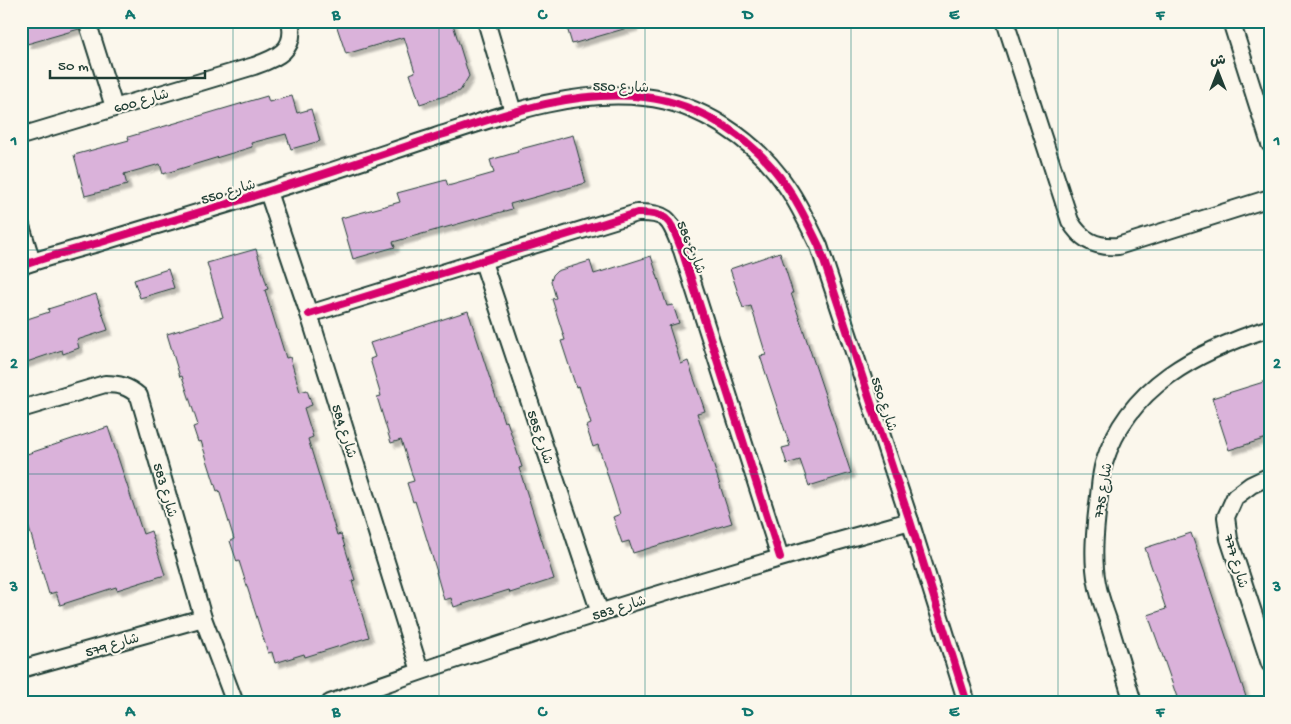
<svg xmlns="http://www.w3.org/2000/svg" width="1291" height="724" font-family="'Gochi Hand','Playpen Sans Arabic',sans-serif">
	<style>
		.building { fill: #dab2da; stroke: #1f3d34; filter: url(#shadow) }
		.lines { fill: none; stroke-linecap: round; stroke-linejoin: round }
		.street-casing { stroke: #1f3d34; stroke-width: 20 }
		.street { stroke: #fbf7ec; stroke-width: 16 }
		.cycleway-casing { stroke: #fbf7ec; stroke-width: 11 }
		.cycleway { stroke: #d6006c; stroke-width: 8 }
		.grid { fill: none; stroke: #0f766e; stroke-width: 1; stroke-opacity: 0.55 }
		.labels { text-anchor: middle; stroke-width: 4; stroke-linejoin: round; paint-order: stroke }
		.street-label { font-size: 14px; fill: #1f3d34; stroke: #fbf7ec }
		.neatline { fill: none; stroke: #0f766e; stroke-width: 2 }
		.grid-label { font-size: 16px; text-anchor: middle; font-weight: bold; fill: #0f766e }
	</style>
	<defs>
		<filter id="shadow"><feDropShadow dx="4.5" dy="4.5" stdDeviation="1" flood-color="#0004"/></filter>
	</defs>
	<rect width="100%" height="100%" fill="#fbf7ec"/>
	<filter id="ink" filterUnits="userSpaceOnUse"><feTurbulence type="fractalNoise" baseFrequency=".02" numOctaves="2"/><feDisplacementMap in="SourceGraphic" scale="10" xChannelSelector="R" yChannelSelector="G"/><feConvolveMatrix kernelMatrix="1 2 1 2 8 2 1 2 1" color-interpolation-filters="sRGB"/></filter>
	<g filter="url(#ink)">
		<g class="building">
			<polygon points="21,21 77,21 79,29 27,44"/>
			<polygon points="335,21 452,21 469,76 460,91 420,104 410,74 415,72 404,37 346,54"/>
			<polygon points="565,21 633,21 634,26 572,44"/>
			<polygon points="267,96 269,102 292,96 297,113 311,109 320,141 291,149 286,134 251,143 252,147 163,174 160,164 124,174 127,185 85,196 74,155 129,140 128,137"/>
			<polygon points="573,135 586,183 510,204 512,209 393,242 395,247 353,259 341,218 400,202 397,193 446,180 448,186 494,173 490,160 518,152 517,150"/>
			<polygon points="256,249 268,289 265,290 286,358 290,357 300,392 307,390 312,405 304,408 313,437 308,439 337,535 341,534 355,580 352,581 369,637 305,657 304,654 275,663 272,652 268,653 239,561 237,562 230,541 234,539 219,490 217,491 201,441 198,442 193,427 198,425 182,376 180,377 167,334 223,317 207,263"/>
			<polygon points="780,252 793,293 791,293 851,473 809,486 800,460 787,464 782,448 790,446 760,356 766,355 751,306 743,308 730,269"/>
			<polygon points="651,256 667,306 673,305 679,323 669,326 681,364 688,361 705,411 697,413 732,523 633,553 629,541 622,543 613,517 620,514 598,445 593,447 586,426 591,424 579,386 576,387 561,341 565,340 552,299 556,298 551,281 553,275 557,271 590,261 594,274"/>
			<polygon points="168,269 174,288 140,298 134,280"/>
			<polygon points="96,294 108,330 77,340 79,348 63,354 62,350 21,364 21,321 49,312 48,309"/>
			<polygon points="468,311 504,422 507,421 522,467 519,468 554,579 510,593 509,590 454,607 451,598 444,600 436,572 437,572 415,501 413,502 407,483 414,481 401,440 391,443 377,397 381,396 370,359 375,357 370,343"/>
			<polygon points="1270,380 1270,437 1229,450 1212,398"/>
			<polygon points="108,427 143,534 151,531 165,575 117,590 116,587 60,605 56,592 49,594 21,502 21,456"/>
			<polygon points="1191,533 1208,582 1248,703 1179,703 1162,654 1148,615 1166,609 1145,548"/>
		</g>
		<g class="lines">
			<defs>
				<g id="street">
					<polyline points="87,21 114,107"/>
					<polyline points="486,21 513,112"/>
					<path d="M1005,21L1070,221C1081,240 1096,248 1118,246L1270,198"/>
					<polyline points="1231,21 1270,144"/>
					<path d="M21,136L254,66C277,58 297,50 290,21"/>
					<polyline points="268,192 309,314 420,671"/>
					<polyline points="21,226 32,262"/>
					<polyline points="483,262 600,613"/>
					<path d="M21,266C46,257 72,250 98,243C155,225 213,209 269,191C325,174 380,155 435,137C502,115 572,89 644,97C700,103 756,140 787,187C800,206 809,226 819,246L910,521L967,703"/>
					<path d="M309,314L637,213C671,212 670,222 682,250L780,557"/>
					<path d="M21,409L105,384C119,384 128,386 139,396L203,618L235,703"/>
					<polyline points="1270,476 1251,485 1235,497 1226,517 1229,539 1270,664"/>
					<polyline points="21,669 203,618"/>
					<path d="M330,703C521,635 715,575 910,521"/>
					<path d="M1133,703C1125,675 1116,648 1108,620C1104,608 1099,596 1097,583C1092,558 1095,530 1098,504C1100,491 1100,476 1104,463C1128,386 1198,351 1270,328"/>
				</g>
			</defs>
			<use href="#street" class="street-casing"/>
			<use href="#street" class="street"/>
			<defs>
				<g id="cycleway">
					<path d="M21,266C46,257 72,250 98,243C155,225 213,209 269,191C325,174 380,155 435,137C502,115 572,89 644,97C700,103 756,140 787,187C800,206 809,226 819,246L910,521L967,703"/>
					<path d="M309,314L637,213C671,212 670,222 682,250L780,557"/>
				</g>
			</defs>
			<use href="#cycleway" class="cycleway-casing"/>
			<use href="#cycleway" class="cycleway"/>
		</g>
	</g>
	<path class="grid" d="M233,21V703M439,21V703M645,21V703M851,21V703M1058,21V703M21,250H1270M21,474H1270"/>
	<g class="labels">
		<g class="street-label">
			<text transform="translate(621 86) rotate(2)" y="5">شارع 550</text>
			<text transform="translate(141 100) rotate(-16)" y="5">شارع 600</text>
			<text transform="translate(228 191) rotate(-17)" y="5">شارع 550</text>
			<text transform="translate(692 247) rotate(68)" y="5">شارع 586</text>
			<text transform="translate(885 404) rotate(72)" y="5">شارع 550</text>
			<text transform="translate(345 431) rotate(73)" y="5">شارع 584</text>
			<text transform="translate(541 437) rotate(72)" y="5">شارع 585</text>
			<text transform="translate(166 490) rotate(74)" y="5">شارع 583</text>
			<text transform="translate(1102 490) rotate(-80)" y="5">شارع 775</text>
			<text transform="translate(1237 561) rotate(74)" y="5">شارع 777</text>
			<text transform="translate(619 607) rotate(-17)" y="5">شارع 583</text>
			<text transform="translate(112 644) rotate(-16)" y="5">شارع 579</text>
		</g>
	</g>
	<rect width="1291" height="724" fill="none" stroke="#fbf7ec" stroke-width="55"/>
	<g transform="translate(1218 72)" stroke="#fbf7ec" stroke-width="4" paint-order="stroke">
	<path d="M0-4L9 19L0 12L-9 19Z" fill="#1f3d34"/>
	<text y="-8" font-size="14" font-weight="bold" text-anchor="middle" fill="#1f3d34">ش</text>
	</g>
	<path d="M50 70v8h155v-8" fill="none" stroke="#1f3d34" stroke-width="2.5"/>
	<text x="58" y="70" font-size="15" fill="#1f3d34" stroke="#fbf7ec" stroke-width="4" paint-order="stroke">50 m</text>
	<rect x="28" y="28" width="1236" height="668" class="neatline"/>
	<g class="grid-label">
		<text x="130" y="19">A</text>
		<text x="336" y="19">B</text>
		<text x="542" y="19">C</text>
		<text x="748" y="19">D</text>
		<text x="954" y="19">E</text>
		<text x="1160" y="19">F</text>
		<text x="14" y="145">1</text>
		<text x="1277" y="145">1</text>
		<text x="14" y="368">2</text>
		<text x="1277" y="368">2</text>
		<text x="14" y="591">3</text>
		<text x="1277" y="591">3</text>
		<text x="130" y="716">A</text>
		<text x="336" y="716">B</text>
		<text x="542" y="716">C</text>
		<text x="748" y="716">D</text>
		<text x="954" y="716">E</text>
		<text x="1160" y="716">F</text>
	</g>
</svg>
